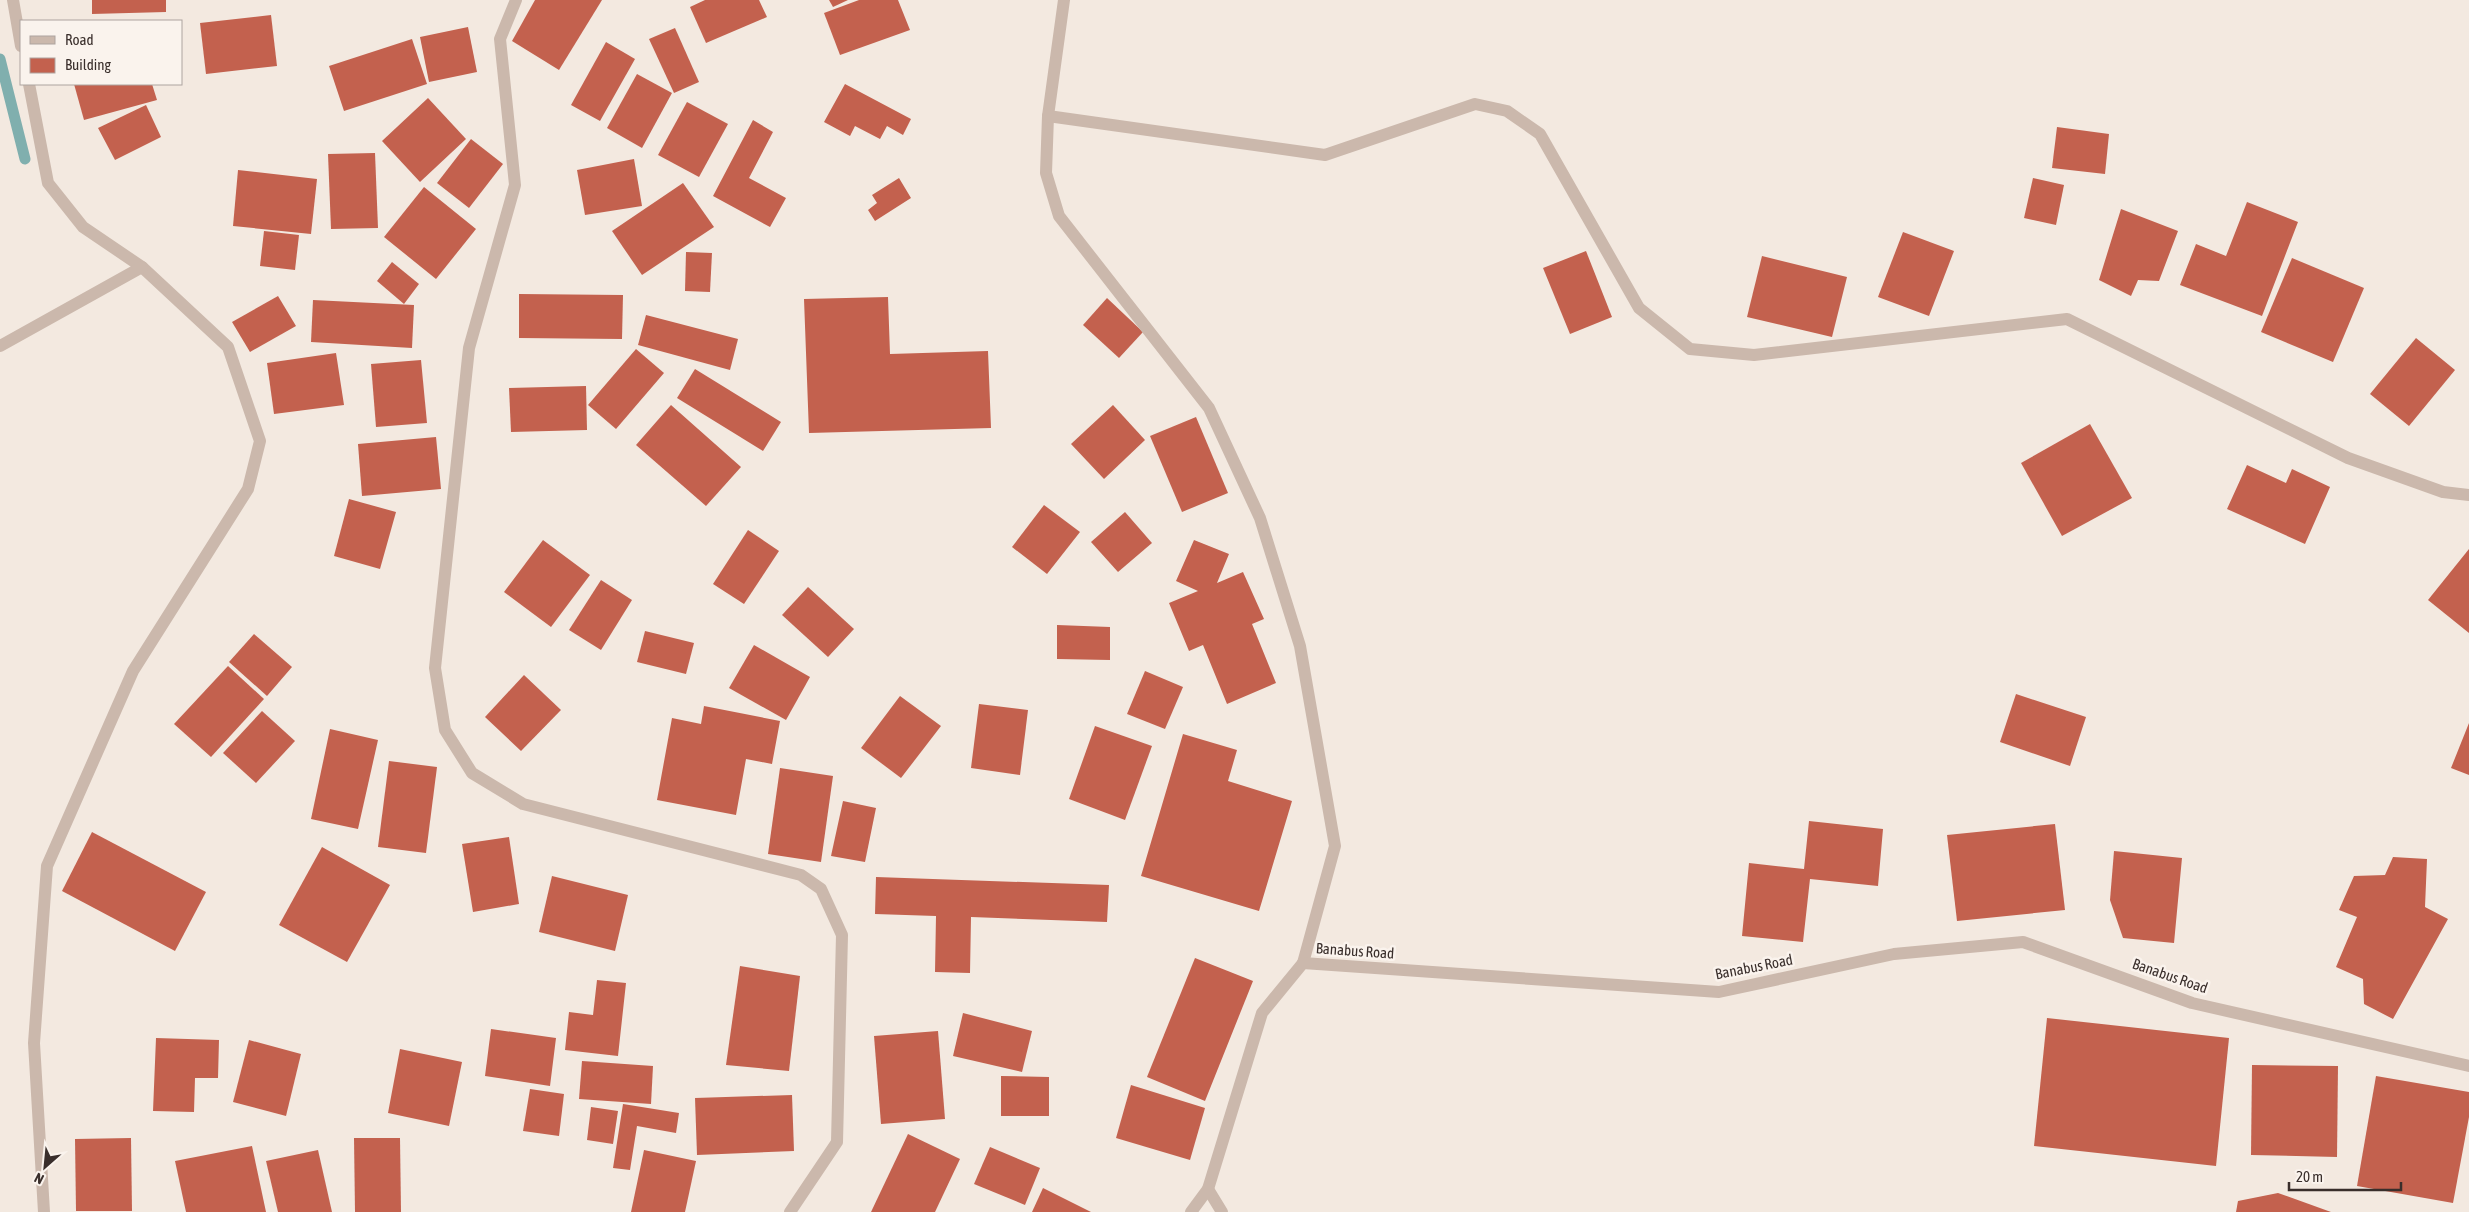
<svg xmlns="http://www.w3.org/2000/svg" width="2469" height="1212" font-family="'Asap Condensed',sans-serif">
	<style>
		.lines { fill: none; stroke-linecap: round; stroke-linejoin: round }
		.stream { stroke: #80afae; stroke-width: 11 }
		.building { fill: #c3614e }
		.minor { stroke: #cbb8ac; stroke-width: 12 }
		.labels { text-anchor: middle; stroke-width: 5; stroke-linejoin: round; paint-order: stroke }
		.street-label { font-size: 15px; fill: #392e2b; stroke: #faf3ed }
	</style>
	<rect width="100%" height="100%" fill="#f3e9e0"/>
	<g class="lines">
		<polyline class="stream" points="0,59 25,159"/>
	</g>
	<g class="building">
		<polygon points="92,0 166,0 166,12 92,14"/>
		<polygon points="535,0 602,0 559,70 512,41"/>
		<polygon points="705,0 759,0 767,17 706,43 690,7"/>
		<polygon points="829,0 848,0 833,7"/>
		<polygon points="859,0 898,0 910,30 840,55 824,13"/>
		<polygon points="271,15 277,66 206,74 200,23"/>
		<polygon points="468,27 477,72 429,82 420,37"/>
		<polygon points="675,28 699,82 674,93 649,39"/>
		<polygon points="412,39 427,84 344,111 329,66"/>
		<polygon points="606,42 635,59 600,121 571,105"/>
		<polygon points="637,74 672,93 642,148 607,128"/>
		<polygon points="74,84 152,84 157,100 84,120"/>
		<polygon points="845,84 911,119 903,135 887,126 880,139 855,126 850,136 824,122"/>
		<polygon points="428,98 466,139 420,182 382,141"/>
		<polygon points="687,102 728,124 699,177 658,155"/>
		<polygon points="146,105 161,137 115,160 98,128"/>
		<polygon points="753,120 773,132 749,178 786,198 770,227 713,196"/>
		<polygon points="2057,127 2109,134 2105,174 2052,168"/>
		<polygon points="471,139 503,164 469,208 437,183"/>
		<polygon points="375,153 378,228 331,229 328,154"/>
		<polygon points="634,159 642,206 585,215 577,170"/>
		<polygon points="238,170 317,179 311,234 233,226"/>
		<polygon points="899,178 911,198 875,221 868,210 877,203 872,195"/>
		<polygon points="2033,178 2064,185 2056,225 2024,218"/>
		<polygon points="683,183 714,227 642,275 612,231"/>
		<polygon points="424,187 476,229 436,279 384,237"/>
		<polygon points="2247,202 2298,222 2262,316 2180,285 2196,244 2226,256"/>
		<polygon points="2121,209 2178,231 2159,281 2138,280 2131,296 2099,280"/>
		<polygon points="264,231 299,235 295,270 260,266"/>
		<polygon points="1903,232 1954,251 1929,316 1878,297"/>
		<polygon points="1586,251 1612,317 1570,334 1543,268"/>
		<polygon points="686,252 712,253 710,292 685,291"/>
		<polygon points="1762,256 1847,277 1832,337 1747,317"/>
		<polygon points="2292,258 2364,288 2333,362 2261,332"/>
		<polygon points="392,262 419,284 404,304 377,281"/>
		<polygon points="519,294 623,295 622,339 519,338"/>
		<polygon points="278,296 296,326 250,352 232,322"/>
		<polygon points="888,297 890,354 988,351 991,428 809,433 804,299"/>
		<polygon points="1107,298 1143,332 1119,358 1083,325"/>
		<polygon points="313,300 414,305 412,348 311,342"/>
		<polygon points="646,315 738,339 730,370 638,345"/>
		<polygon points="2416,338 2455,370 2409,426 2370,394"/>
		<polygon points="636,349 664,373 616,429 588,405"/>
		<polygon points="336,353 344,405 274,414 267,363"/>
		<polygon points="421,360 427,423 376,427 371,364"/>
		<polygon points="695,369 781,422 763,451 677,398"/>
		<polygon points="586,386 587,430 511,432 509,388"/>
		<polygon points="671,405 741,467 706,506 636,445"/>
		<polygon points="1113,405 1145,440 1104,479 1071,444"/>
		<polygon points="1196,417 1228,493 1182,512 1150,436"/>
		<polygon points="2090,424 2132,498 2062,536 2021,463"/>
		<polygon points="436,437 441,489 362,496 358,444"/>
		<polygon points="2247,465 2286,483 2292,469 2330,487 2305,544 2227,509"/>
		<polygon points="349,499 396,512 380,569 334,556"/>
		<polygon points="1044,505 1080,532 1047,574 1012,547"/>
		<polygon points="1125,512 1152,543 1118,572 1091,542"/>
		<polygon points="748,530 779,551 744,604 713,584"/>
		<polygon points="543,540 590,575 551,627 504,592"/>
		<polygon points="1194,540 1229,554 1217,583 1243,572 1264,619 1252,624 1276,683 1227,704 1203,645 1189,651 1169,603 1198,591 1176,581"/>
		<polygon points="2469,549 2469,633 2428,600"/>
		<polygon points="601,580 632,600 601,650 569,630"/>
		<polygon points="808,587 854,629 828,657 782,615"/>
		<polygon points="1057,625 1110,627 1110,660 1057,659"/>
		<polygon points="645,631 694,643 686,674 637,662"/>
		<polygon points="254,634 292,667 267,696 229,662"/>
		<polygon points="754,645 810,677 786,720 729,688"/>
		<polygon points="228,666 264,699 211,757 174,724"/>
		<polygon points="1145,671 1183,687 1165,729 1127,714"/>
		<polygon points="524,675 561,710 521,751 485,717"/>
		<polygon points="2016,694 2086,717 2070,766 2000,742"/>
		<polygon points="900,696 941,726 901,778 861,748"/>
		<polygon points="979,704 1028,710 1020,775 971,768"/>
		<polygon points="704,706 780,721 772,764 746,759 736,815 657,800 672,718 701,724"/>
		<polygon points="262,711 295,741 256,783 223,753"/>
		<polygon points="2469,723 2469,775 2451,768"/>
		<polygon points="1095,726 1152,746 1125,820 1069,799"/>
		<polygon points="330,729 378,740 358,829 311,819"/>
		<polygon points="1183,734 1237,750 1228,781 1292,801 1259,911 1141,876"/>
		<polygon points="389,761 437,767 426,853 378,847"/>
		<polygon points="780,768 833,776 821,862 768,854"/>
		<polygon points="843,801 876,808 865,862 831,856"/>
		<polygon points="1809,821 1883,829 1878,886 1810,879 1803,942 1742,936 1749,863 1804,869"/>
		<polygon points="2055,824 2065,910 1957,921 1947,835"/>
		<polygon points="92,832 206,892 175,951 62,891"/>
		<polygon points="509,837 519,904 473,912 462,844"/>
		<polygon points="322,847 390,885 347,962 279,925"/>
		<polygon points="2114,851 2182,858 2174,943 2123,938 2110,900"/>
		<polygon points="2393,857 2427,859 2425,907 2448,919 2393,1019 2364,1004 2363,979 2336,967 2357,917 2339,910 2354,876 2385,875"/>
		<polygon points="552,876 628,895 615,951 539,932"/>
		<polygon points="876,877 1109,885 1107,922 971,917 970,973 935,972 936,916 875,914"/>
		<polygon points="1195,958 1253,981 1205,1101 1147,1077"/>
		<polygon points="740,966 800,976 789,1071 726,1065"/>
		<polygon points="597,980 626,983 618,1056 565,1050 569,1012 593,1015"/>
		<polygon points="963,1013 1032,1031 1022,1072 953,1056"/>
		<polygon points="2047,1018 2229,1038 2216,1166 2034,1146"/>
		<polygon points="491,1029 556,1038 550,1086 485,1076"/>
		<polygon points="938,1031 945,1119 881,1124 874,1036"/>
		<polygon points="156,1038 219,1040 218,1078 195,1078 194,1112 153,1111"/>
		<polygon points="249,1040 301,1054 286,1116 233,1102"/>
		<polygon points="400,1049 462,1062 449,1126 388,1113"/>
		<polygon points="582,1061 653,1066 651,1104 579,1099"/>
		<polygon points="2252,1065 2338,1066 2337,1157 2251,1155"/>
		<polygon points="1001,1076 1049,1077 1049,1116 1001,1116"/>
		<polygon points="2376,1076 2469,1092 2469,1117 2453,1203 2357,1186"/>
		<polygon points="1131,1085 1205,1108 1190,1160 1116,1138"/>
		<polygon points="530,1089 564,1094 559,1136 523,1131"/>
		<polygon points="792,1095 794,1151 697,1155 695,1098"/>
		<polygon points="623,1104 679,1113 676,1133 637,1126 630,1170 613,1168"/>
		<polygon points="591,1107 618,1111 613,1144 587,1140"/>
		<polygon points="908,1134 960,1159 935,1212 871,1212"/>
		<polygon points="131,1138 132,1211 76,1211 75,1139"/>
		<polygon points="354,1138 400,1138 401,1212 355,1212"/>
		<polygon points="252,1146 266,1212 186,1212 175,1161"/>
		<polygon points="990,1147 1040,1168 1025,1205 974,1184"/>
		<polygon points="318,1150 332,1212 278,1212 266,1161"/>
		<polygon points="644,1150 696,1161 685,1212 631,1212"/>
		<polygon points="1043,1188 1091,1212 1032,1212"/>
		<polygon points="2278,1193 2331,1212 2236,1212 2238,1201"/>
	</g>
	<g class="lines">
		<g class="minor">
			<polyline points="13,0 21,46"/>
			<polyline points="516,0 500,39 515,185 469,348 435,668 445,730 472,773 523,804 801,875 821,889 842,935 837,1142 790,1212"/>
			<polyline points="1064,0 1048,116 1046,173 1059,216 1209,408 1260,518 1300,646 1335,846 1303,963"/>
			<polyline points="29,84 48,183 83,227 142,267 228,347 260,441 248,489 133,671 47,866 34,1043 44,1212"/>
			<polyline points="1048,116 1325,155 1475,104 1507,111 1540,134 1639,308 1690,349 1754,355 2067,319 2348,458 2443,492 2469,495"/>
			<polyline points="0,346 142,267"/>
			<polyline points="1208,1189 1222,1212"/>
			<polyline points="1191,1212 1208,1189 1262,1013 1303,963 1719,992 1894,954 2023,942 2192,1003 2469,1066"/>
		</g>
	</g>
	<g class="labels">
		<g class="street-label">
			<text transform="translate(1355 951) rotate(4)" y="5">Banabus Road</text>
			<text transform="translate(1754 967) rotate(-11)" y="5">Banabus Road</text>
			<text transform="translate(2170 976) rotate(19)" y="5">Banabus Road</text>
		</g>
	</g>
	<rect x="20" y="20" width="162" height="65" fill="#faf3ed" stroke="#ada49f"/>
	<rect x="30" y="36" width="25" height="8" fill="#cbb8ac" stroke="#ada49f"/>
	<text x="65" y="45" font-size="15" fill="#392e2b">Road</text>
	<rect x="30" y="58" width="25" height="15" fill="#c3614e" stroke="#ada49f"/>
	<text x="65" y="70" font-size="15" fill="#392e2b">Building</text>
	<g transform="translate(45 1167) rotate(207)" stroke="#faf3ed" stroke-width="4" paint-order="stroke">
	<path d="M0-4L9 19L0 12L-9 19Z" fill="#392e2b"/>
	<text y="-8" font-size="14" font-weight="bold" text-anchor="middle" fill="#392e2b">N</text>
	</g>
	<path d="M2289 1182v8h112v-8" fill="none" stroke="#392e2b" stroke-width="2.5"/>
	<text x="2296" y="1182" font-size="15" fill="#392e2b" stroke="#faf3ed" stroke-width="4" paint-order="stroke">20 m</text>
</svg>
